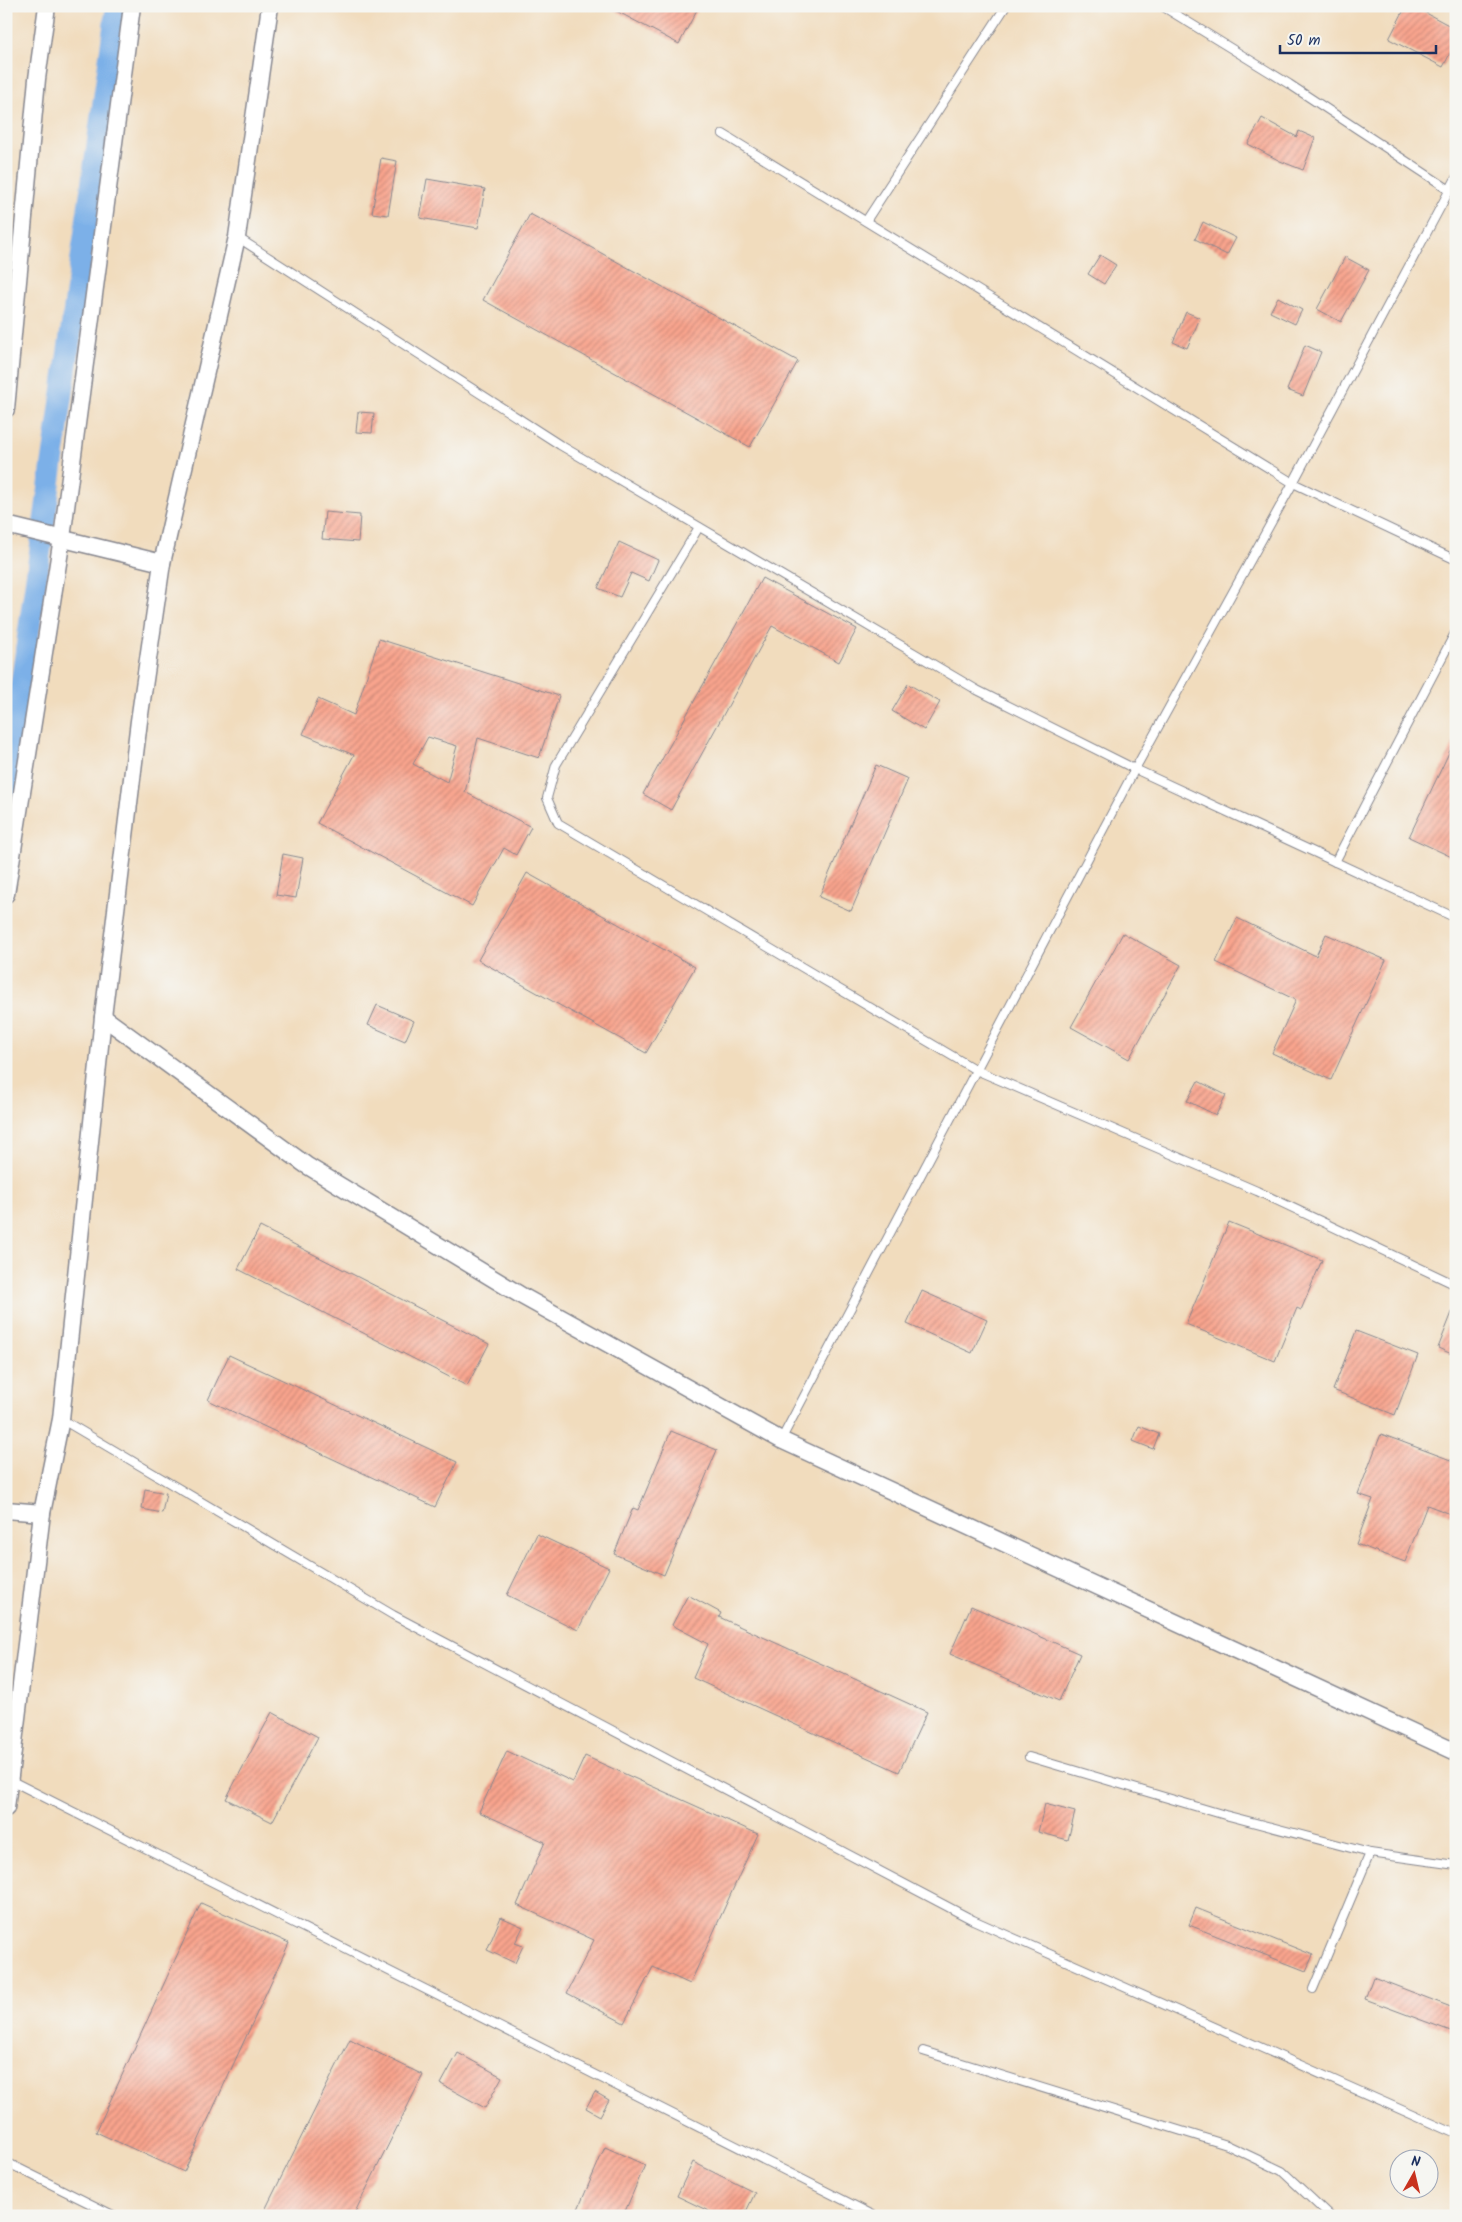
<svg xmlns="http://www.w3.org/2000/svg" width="1462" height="2222" font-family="Kalam,sans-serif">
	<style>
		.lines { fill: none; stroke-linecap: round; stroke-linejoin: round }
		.canal { stroke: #7bb0e8; stroke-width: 22 }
		.building { fill: url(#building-hatch); fill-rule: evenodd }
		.service-casing { stroke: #86868e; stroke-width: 10 }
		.minor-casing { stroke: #86868e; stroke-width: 19 }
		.service { stroke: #fff; stroke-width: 8 }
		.minor { stroke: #fff; stroke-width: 16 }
	</style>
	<defs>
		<pattern id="building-hatch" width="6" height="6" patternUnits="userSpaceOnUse" patternTransform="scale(1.25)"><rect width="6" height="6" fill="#f9a48d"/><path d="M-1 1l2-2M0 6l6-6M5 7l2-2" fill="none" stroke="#c98676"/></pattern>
	</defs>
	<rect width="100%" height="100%" fill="#f6f6f2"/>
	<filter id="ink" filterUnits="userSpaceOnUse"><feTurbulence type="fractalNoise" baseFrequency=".02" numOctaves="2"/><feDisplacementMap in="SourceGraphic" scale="10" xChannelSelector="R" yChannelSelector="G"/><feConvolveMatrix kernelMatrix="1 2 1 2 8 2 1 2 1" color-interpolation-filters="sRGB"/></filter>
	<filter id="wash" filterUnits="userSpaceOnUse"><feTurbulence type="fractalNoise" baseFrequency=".0096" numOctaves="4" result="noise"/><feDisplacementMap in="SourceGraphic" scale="20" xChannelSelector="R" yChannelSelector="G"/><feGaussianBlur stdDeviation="1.12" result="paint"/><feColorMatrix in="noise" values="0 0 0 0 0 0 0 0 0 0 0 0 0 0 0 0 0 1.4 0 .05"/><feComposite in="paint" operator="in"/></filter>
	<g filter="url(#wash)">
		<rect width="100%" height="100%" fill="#f1dcbd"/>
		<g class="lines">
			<polyline class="canal" points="6,793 117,6"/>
		</g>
		<g id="blocks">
			<g class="building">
				<polygon points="607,6 699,6 679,44"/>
				<polygon points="1406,6 1413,6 1456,29 1456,42 1443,67 1389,39"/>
				<polygon points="1262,118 1297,137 1299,131 1315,138 1303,170 1280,161 1248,144"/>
				<polygon points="381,158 397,161 388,215 372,213"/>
				<polygon points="427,179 485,189 478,228 420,218"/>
				<polygon points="530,214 798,361 750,447 483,300"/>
				<polygon points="1203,222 1236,238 1227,255 1195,239"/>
				<polygon points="1100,255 1116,265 1104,284 1088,274"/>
				<polygon points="1345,257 1369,270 1341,322 1317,309"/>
				<polygon points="1278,297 1302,310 1295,324 1270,312"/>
				<polygon points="1186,312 1200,318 1187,348 1173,342"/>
				<polygon points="1305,345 1321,352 1303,396 1287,390"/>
				<polygon points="358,412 374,413 372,433 356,432"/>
				<polygon points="325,512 360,515 358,542 322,539"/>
				<polygon points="619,542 658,560 649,581 631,573 620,597 598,588"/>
				<polygon points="762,578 857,629 839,662 772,626 671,810 643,794"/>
				<path d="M379,639L559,696L539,758L478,738L465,792L531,827L516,855L504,848L472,906L317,823L354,755L303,734L318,699L354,715ZM428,737L457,746L447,782L413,764Z"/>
				<polygon points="908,684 940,702 924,730 892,711"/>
				<polygon points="1456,738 1456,859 1409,837"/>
				<polygon points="876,765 908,779 851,911 819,897"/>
				<polygon points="283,854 303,858 296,898 276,895"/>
				<polygon points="527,873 695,967 646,1053 478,960"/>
				<polygon points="1237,918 1316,956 1326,934 1386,960 1331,1080 1272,1053 1296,1000 1216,962"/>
				<polygon points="1123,933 1181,965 1129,1059 1071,1027"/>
				<polygon points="377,1005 414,1021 405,1041 368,1025"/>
				<polygon points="1198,1081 1226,1095 1216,1115 1187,1101"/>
				<polygon points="1229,1222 1322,1260 1301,1310 1297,1308 1275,1361 1186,1324"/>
				<polygon points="260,1227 489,1344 467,1386 238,1269"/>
				<polygon points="922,1291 987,1320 972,1353 907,1324"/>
				<polygon points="1455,1305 1456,1305 1456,1356 1438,1348"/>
				<polygon points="1356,1331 1418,1355 1395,1415 1333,1390"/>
				<polygon points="229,1355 457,1462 435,1507 208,1400"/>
				<polygon points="1139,1426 1159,1434 1153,1449 1133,1441"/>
				<polygon points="671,1431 717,1450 664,1575 614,1554 633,1508 638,1510"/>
				<polygon points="1381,1434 1456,1462 1456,1516 1427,1505 1405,1562 1356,1544 1373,1499 1358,1494"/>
				<polygon points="145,1489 166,1493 162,1513 142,1509"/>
				<polygon points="537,1534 609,1568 578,1630 507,1595"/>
				<polygon points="688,1595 721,1613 719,1617 927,1712 899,1772 693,1678 708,1644 672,1625"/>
				<polygon points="971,1606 1080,1654 1059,1701 950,1654"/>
				<polygon points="272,1712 318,1737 272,1822 226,1799"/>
				<polygon points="507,1751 573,1782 585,1756 758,1834 690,1984 653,1967 624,2023 567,1993 594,1940 517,1905 545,1842 479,1812"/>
				<polygon points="1045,1804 1075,1812 1068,1840 1038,1832"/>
				<polygon points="201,1903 289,1943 184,2172 96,2132"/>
				<polygon points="1196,1908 1313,1955 1306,1971 1189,1925"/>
				<polygon points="501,1917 523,1927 515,1943 523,1946 515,1963 487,1950"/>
				<polygon points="1373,1977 1456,2009 1456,2033 1365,1999"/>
				<polygon points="350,2039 423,2075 353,2216 262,2216"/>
				<polygon points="458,2053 502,2077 485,2108 441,2084"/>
				<polygon points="595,2092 609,2100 600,2116 586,2108"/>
				<polygon points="605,2147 645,2165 623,2216 575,2216"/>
				<polygon points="693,2162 755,2193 744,2216 719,2216 677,2196"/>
			</g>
		</g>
	</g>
	<g filter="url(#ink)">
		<use href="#blocks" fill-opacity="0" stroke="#86868e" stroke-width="1"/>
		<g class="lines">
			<defs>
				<g id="service">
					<polyline points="1162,6 1289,84 1456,194"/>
					<polyline points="723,134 1293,483 1456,560"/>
					<polyline points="866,221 1006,6"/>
					<polyline points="237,237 560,445 977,690 1135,769 1456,918"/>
					<polyline points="699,527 556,765 547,798 558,823 976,1070 1257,1191 1456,1285"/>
					<polyline points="1335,862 1456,631"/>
					<polyline points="61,1419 393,1615 973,1920 1456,2134"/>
					<polyline points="781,1440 1135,769 1293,483 1456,178"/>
					<polyline points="1029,1757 1225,1815 1370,1853 1456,1865"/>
					<polyline points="10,1780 875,2216"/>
					<polyline points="1313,1989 1370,1853"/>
					<polyline points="923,2051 1227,2145 1282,2171 1330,2216"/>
					<polyline points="6,2162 115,2216"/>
				</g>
				<g id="minor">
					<polyline points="6,409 37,79 47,6"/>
					<polyline points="6,525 162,563"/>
					<polyline points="6,894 62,538 132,6"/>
					<polyline points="103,1017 306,1165 522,1296 781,1440 1456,1752"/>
					<polyline points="6,1510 42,1513"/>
					<polyline points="6,1808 42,1513 61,1419 103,1017 139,721 162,563 237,237 270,6"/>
				</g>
			</defs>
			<use href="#service" class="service-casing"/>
			<use href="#minor" class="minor-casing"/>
			<use href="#service" class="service"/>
			<use href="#minor" class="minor"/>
		</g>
	</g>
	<rect width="1462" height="2222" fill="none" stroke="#f6f6f2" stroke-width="25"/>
	<g transform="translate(1414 2174) rotate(8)"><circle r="24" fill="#f6f6f2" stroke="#9ea6b7"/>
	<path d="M0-4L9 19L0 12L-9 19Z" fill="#c8321e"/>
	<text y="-8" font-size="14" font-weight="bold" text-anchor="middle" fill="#1b2f5e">N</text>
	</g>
	<path d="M1280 45v8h156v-8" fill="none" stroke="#1b2f5e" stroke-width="2.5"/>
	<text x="1287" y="45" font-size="15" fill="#1b2f5e" stroke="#f6f6f2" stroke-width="4" paint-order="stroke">50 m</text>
</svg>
